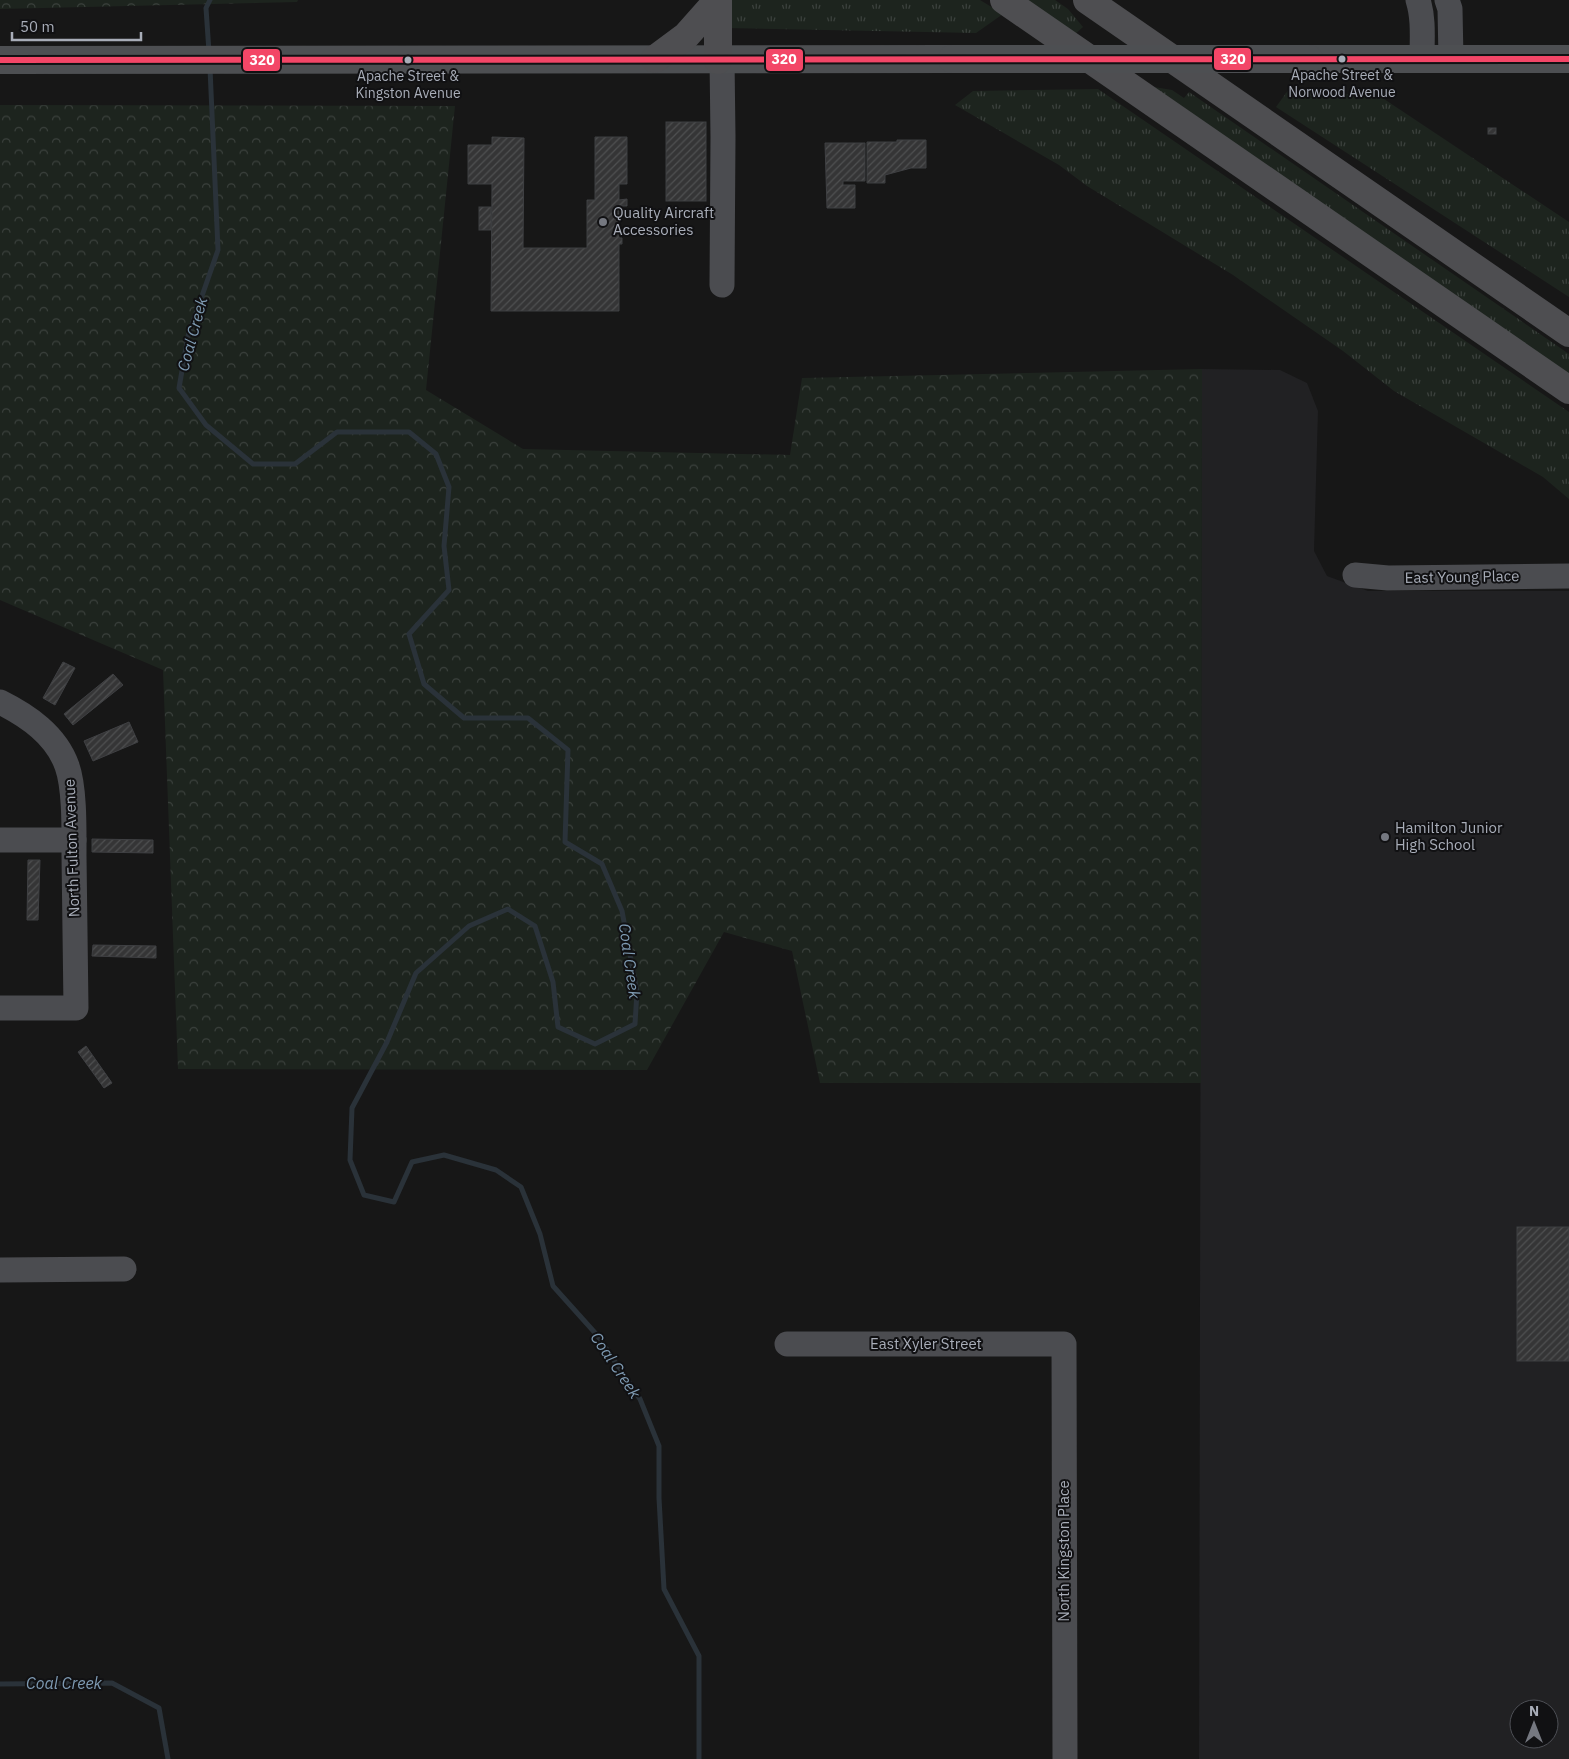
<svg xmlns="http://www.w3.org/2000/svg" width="1569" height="1759" font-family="'IBM Plex Sans',sans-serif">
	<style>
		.built { fill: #212123; fill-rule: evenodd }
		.grass { fill: url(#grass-tufts) }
		.forest { fill: url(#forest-crowns) }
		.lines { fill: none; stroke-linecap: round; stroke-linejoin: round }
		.stream { stroke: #2a3239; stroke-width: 5 }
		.building { fill: url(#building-hatch); stroke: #3f4043 }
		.minor { stroke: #4b4c50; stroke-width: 25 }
		.major { stroke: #4d4f52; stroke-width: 28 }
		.highway { stroke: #4e4e51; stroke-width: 28 }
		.major-bridge { stroke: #4d4f52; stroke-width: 28 }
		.bus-1-casing { stroke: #111113; stroke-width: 10 }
		.bus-1 { stroke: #f34667; stroke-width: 6 }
		.bus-dot { fill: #a8adb8; stroke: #111113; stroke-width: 2 }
		.poi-dot { fill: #757880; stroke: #111113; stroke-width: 2 }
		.labels { text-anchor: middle; stroke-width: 4; stroke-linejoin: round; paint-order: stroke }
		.bus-label { font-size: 14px; fill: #a8adb8; stroke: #111113 }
		.poi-label { font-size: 15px; fill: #a8adb8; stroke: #111113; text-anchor: start }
		.street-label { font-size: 15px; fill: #a8adb8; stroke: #111113 }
		.water-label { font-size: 16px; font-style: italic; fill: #7f9bb3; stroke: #111113 }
		.line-badge { stroke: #111113; stroke-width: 2 }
		.badge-label { font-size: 14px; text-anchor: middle; font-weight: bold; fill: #fff }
	</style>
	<defs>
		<pattern id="grass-tufts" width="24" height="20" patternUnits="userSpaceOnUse" patternTransform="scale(1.25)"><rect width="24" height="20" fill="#1d241e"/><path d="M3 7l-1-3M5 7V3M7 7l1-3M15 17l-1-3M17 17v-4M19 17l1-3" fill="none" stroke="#3b413d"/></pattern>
		<pattern id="forest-crowns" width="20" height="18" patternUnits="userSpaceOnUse" patternTransform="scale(1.25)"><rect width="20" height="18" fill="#1d241e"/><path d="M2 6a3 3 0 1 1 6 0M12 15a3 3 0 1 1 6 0" fill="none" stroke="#3b413d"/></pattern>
		<pattern id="building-hatch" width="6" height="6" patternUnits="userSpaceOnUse" patternTransform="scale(1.25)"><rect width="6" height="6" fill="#353536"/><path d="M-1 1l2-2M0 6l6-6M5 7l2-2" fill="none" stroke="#4f5051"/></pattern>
	</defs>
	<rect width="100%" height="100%" fill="#171717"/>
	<path class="built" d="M1202,369L1280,370L1307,383L1318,411L1314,551L1327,576L1368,591H1569V1759H1199ZM1519,1709H1549V1739H1519Z"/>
	<g class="grass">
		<polygon points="728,0 980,0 1003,14 976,33 727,28"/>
		<polygon points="1024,0 1055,0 1068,9 1083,27 1074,35"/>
		<polygon points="1154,87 1172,90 1184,98 1189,92 1569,354 1569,376"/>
		<polygon points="1098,89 1569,412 1569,499 1543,477 1394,391 1343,351 1233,275 1087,186 1059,165 955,105 973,91"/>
		<polygon points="1289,89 1381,97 1569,222 1569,297 1276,107"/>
	</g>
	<g class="forest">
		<polygon points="0,0 298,0 297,2 0,9"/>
		<polygon points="0,105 455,106 426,390 523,449 790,455 802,378 1202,369 1201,1083 820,1083 792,951 724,932 647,1070 178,1069 163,670 0,600"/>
	</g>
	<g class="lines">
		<g class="stream">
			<polyline points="209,52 206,8 210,0"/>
			<polyline points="210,68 218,250 188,336 179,388 206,425 253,464 295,464 337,432 409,432 436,454 449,487 444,546 449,590 409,634 424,684 464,718 528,718 568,750 565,842 602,864 622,911 637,992 635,1024 595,1044 558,1027 553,982 535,926 508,909 469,926 416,973 387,1042 352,1108 350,1160 364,1195 394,1202 412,1162 444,1155 496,1170 521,1187 540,1234 553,1286 597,1335 640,1399 659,1446 659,1498 664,1589 699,1656 699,1759"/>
			<polyline points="0,1684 112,1683 159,1708 168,1759"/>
		</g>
	</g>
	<g class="building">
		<rect x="666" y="122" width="40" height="79"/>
		<rect x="1488" y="128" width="8" height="6"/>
		<polygon points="492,137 524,138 523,248 587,248 587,200 595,200 595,137 627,137 627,184 619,184 619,200 627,199 627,206 619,206 619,238 622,238 622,244 619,244 619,311 491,311 492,184 468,184 468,145 492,145"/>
		<polygon points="897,140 926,140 926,168 911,168 885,175 885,183 867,183 867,142 897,142"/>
		<polygon points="825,143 865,143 865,181 843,181 843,185 855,185 855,208 827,208"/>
		<rect x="479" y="207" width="12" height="23"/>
		<polygon points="63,662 75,668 55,705 43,698"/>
		<polygon points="113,674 123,685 73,725 64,714"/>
		<polygon points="129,722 138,742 93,761 84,741"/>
		<polygon points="92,839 153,840 153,853 92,852"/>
		<polygon points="28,860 40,860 38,920 27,920"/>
		<polygon points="93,945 156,946 156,958 92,956"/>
		<polygon points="86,1046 112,1083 104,1088 78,1052"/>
		<rect x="1517" y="1227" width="52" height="134"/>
	</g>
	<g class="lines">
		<g class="minor">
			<path d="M1418,0C1424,19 1422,39 1422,59"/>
			<polyline points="1447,0 1450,9 1451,59"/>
			<polyline points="722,59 723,137 722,285"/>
			<polyline points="1355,575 1388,578 1569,576"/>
			<path d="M0,702C28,716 56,735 67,766C75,788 74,832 74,856C75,907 75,958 76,1008H0"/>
			<polyline points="0,840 74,840"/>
			<polyline points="0,1270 124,1269"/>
			<polyline points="787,1344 1064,1344 1065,1759"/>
		</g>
		<g class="major">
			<polyline points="1309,59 1569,59"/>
			<polyline points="0,60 952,59"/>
		</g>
		<g class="highway">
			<polyline points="1004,0 1569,390"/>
			<polyline points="1087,0 1569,333"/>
			<polyline points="655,59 686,36 718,0"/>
			<polyline points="718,60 718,0"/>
		</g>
		<polyline class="major-bridge" points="952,59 1309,59"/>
		<defs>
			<polyline id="bus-1" points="0,60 1569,59"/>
		</defs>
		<use href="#bus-1" class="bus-1-casing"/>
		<use href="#bus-1" class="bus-1"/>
	</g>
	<g class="bus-dot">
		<circle cx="1342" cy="59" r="4.5"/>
		<circle cx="408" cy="60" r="4.5"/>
	</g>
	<g class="poi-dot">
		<circle cx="603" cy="222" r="5"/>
		<circle cx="1385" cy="837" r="5"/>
	</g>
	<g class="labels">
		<g class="bus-label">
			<text x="1342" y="80">Apache Street &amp;<tspan x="1342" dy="17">Norwood Avenue</tspan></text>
			<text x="408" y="81">Apache Street &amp;<tspan x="408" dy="17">Kingston Avenue</tspan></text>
		</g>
		<g class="poi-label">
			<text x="613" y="218">Quality Aircraft<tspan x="613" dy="17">Accessories</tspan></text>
			<text x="1395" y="833">Hamilton Junior<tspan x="1395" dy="17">High School</tspan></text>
		</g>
		<g class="street-label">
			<text transform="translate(1462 577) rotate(-1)" y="5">East Young Place</text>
			<text transform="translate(72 848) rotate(-92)" y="5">North Fulton Avenue</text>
			<text x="926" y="1349">East Xyler Street</text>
			<text transform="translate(1064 1551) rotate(-90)" y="5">North Kingston Place</text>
		</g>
		<g class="water-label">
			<text transform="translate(192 334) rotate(-75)" y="6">Coal Creek</text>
			<text transform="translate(630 961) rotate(82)" y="6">Coal Creek</text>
			<text transform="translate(616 1365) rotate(56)" y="6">Coal Creek</text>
			<text x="64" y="1689">Coal Creek</text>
		</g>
	</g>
	<g class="line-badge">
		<rect x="1213" y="47" width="39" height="24" rx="5" fill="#f34667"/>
		<rect x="765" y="48" width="39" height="24" rx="5" fill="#f34667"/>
		<rect x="242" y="48" width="39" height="24" rx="5" fill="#f34667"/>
	</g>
	<g class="badge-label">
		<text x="1233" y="64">320</text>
		<text x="784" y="64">320</text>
		<text x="262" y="65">320</text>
	</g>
	<g transform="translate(1534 1724)"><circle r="24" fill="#111113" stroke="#4d4f55"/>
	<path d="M0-4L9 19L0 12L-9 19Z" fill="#757880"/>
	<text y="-8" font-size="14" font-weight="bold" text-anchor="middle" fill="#a8adb8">N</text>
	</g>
	<path d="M12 32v8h129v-8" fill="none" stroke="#a8adb8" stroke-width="2.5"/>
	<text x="20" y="32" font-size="15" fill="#a8adb8" stroke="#111113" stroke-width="4" paint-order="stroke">50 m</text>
</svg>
